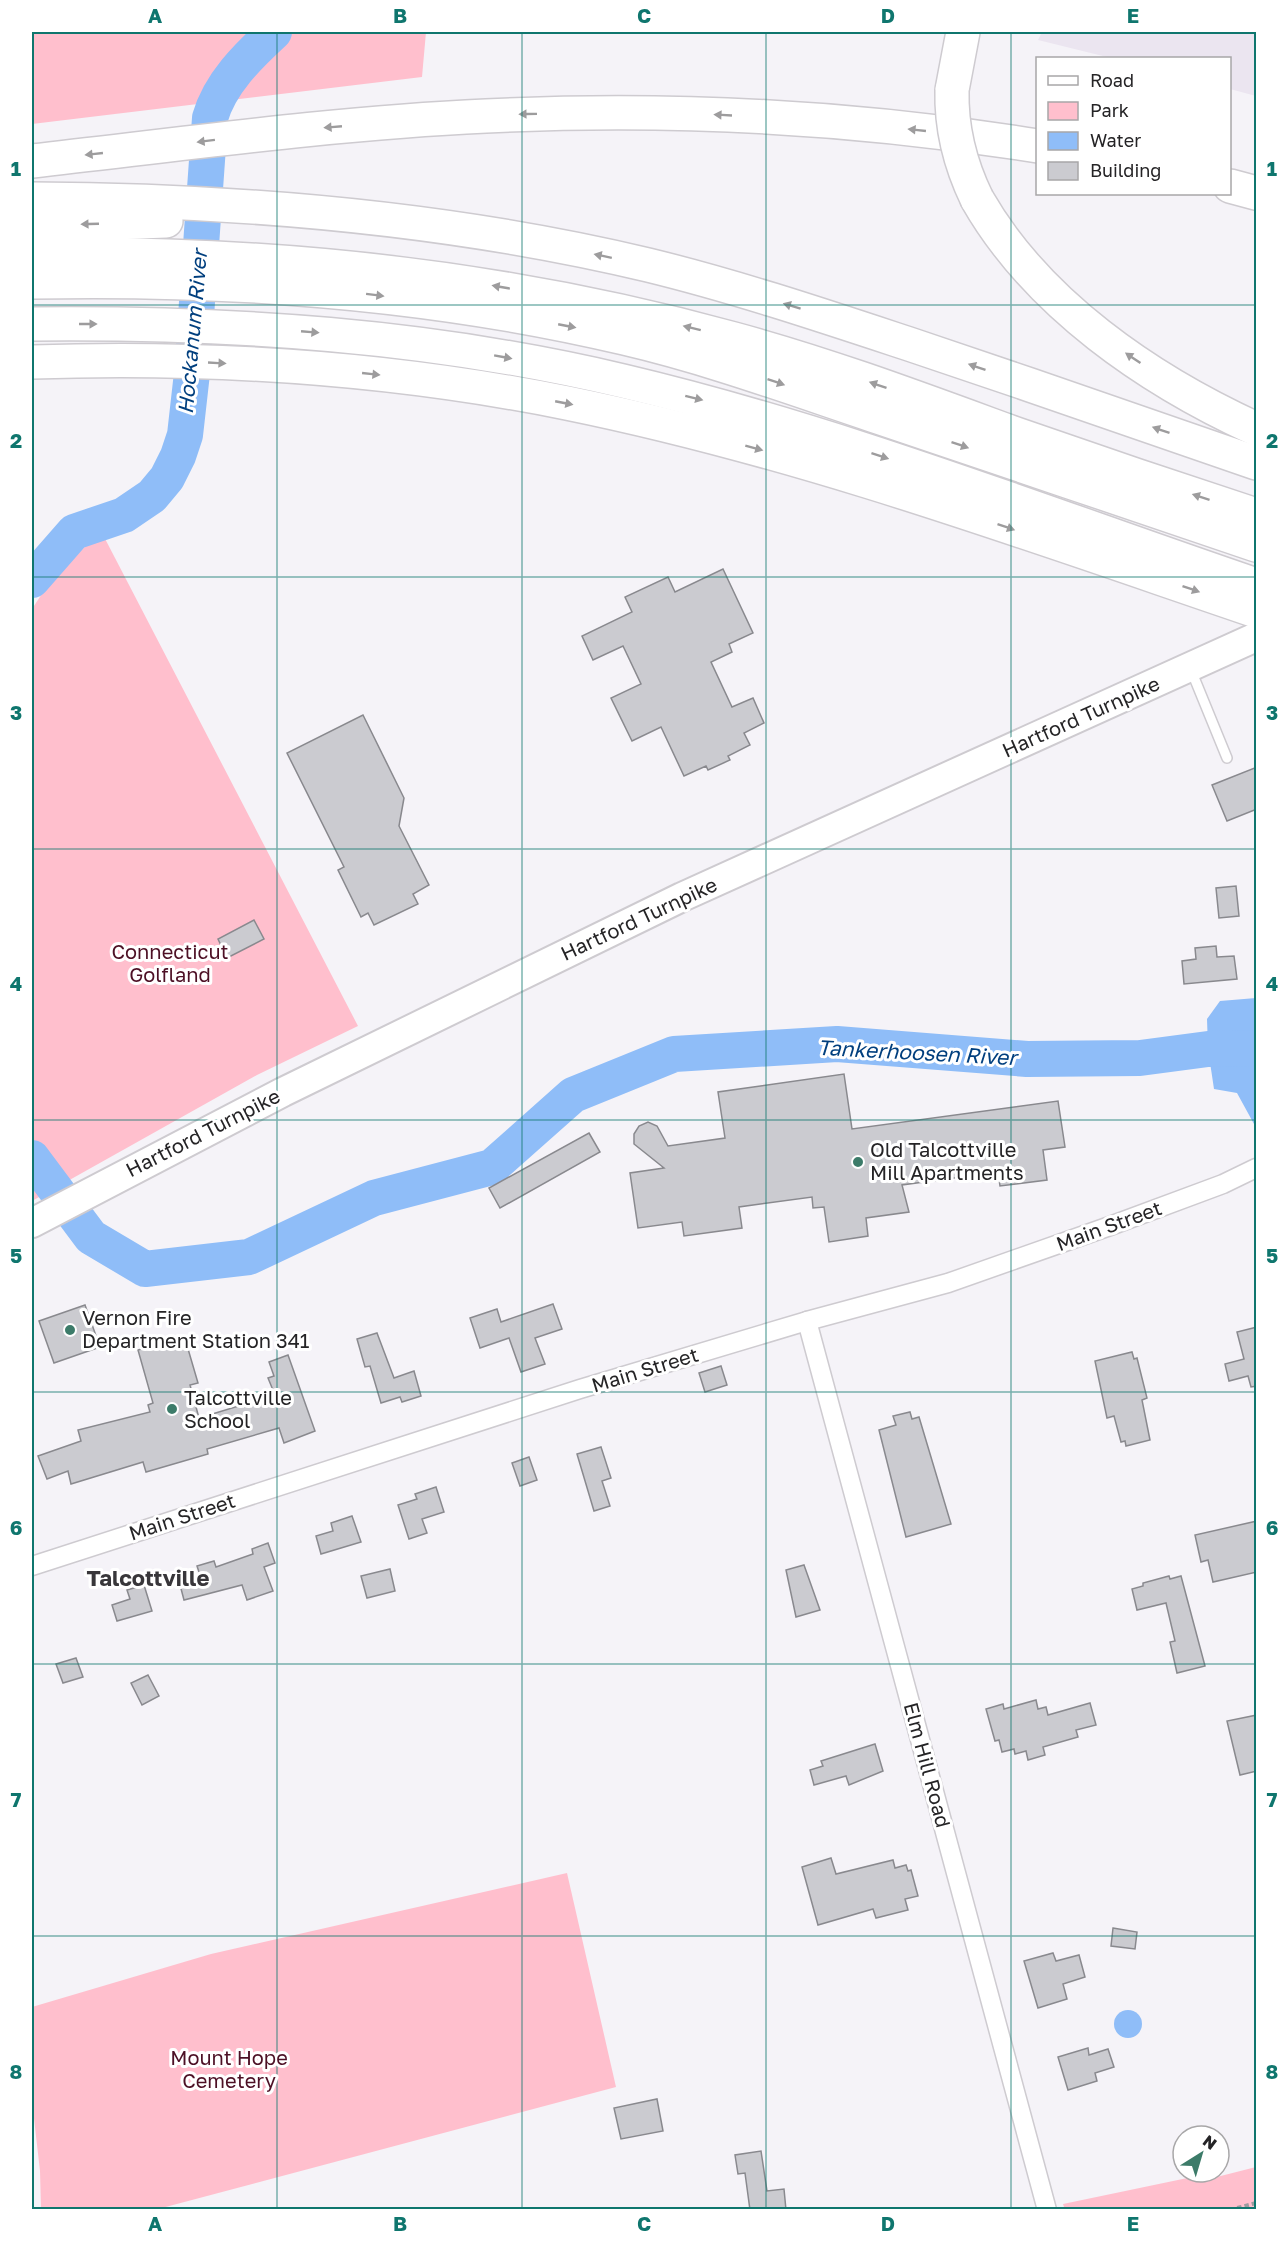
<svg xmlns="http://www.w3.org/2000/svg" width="1288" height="2241" font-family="'Golos Text',sans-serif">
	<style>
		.built { fill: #ebe5f0 }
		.green { fill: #ffbfcd }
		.water { fill: #8fbdf8 }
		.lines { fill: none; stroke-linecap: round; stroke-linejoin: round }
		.river { stroke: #8fbdf8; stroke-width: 36 }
		.building { fill: #cbcbd0; stroke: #89898e; stroke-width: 1.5 }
		.lane-casing { stroke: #cecbd0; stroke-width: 12 }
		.street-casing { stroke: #cecbd0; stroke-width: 21 }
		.primary-casing { stroke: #cecbd0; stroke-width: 32 }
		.highway-casing { stroke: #cecbd0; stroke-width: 36 }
		.path { stroke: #9c9a9e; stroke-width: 4; stroke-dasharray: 4.5 3; stroke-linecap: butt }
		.lane { stroke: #fff; stroke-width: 9 }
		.street { stroke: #fff; stroke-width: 18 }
		.primary { stroke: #fff; stroke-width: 28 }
		.highway { stroke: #fff; stroke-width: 33 }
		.highway-bridge-casing { stroke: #cecbd0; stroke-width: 36; stroke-linecap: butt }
		.highway-bridge { stroke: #fff; stroke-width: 33 }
		.oneway { fill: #9d9c9d }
		.grid { fill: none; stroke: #0f766e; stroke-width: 1.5; stroke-opacity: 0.55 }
		.poi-dot { fill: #3c7b69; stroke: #fff; stroke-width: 2 }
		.labels { text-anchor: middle; stroke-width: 6; stroke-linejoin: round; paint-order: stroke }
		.street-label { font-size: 20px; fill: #252426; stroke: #fff }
		.park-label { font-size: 20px; fill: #4d1025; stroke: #fff }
		.poi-label { font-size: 20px; fill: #252426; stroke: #fff; text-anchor: start }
		.water-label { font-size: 21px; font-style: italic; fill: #013f7e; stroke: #fff }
		.quarter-label { font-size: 22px; font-weight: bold; fill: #38363a; stroke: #fff }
		.neatline { fill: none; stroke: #0f766e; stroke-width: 2 }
		.grid-label { font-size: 20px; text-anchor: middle; font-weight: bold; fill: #0f766e }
	</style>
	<rect width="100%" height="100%" fill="#f5f3f8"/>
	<polygon class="built" points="1042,32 1256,32 1256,96 1230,89 1230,58 1111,58 1038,40"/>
	<g class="green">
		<polygon points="32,32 426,32 422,77 32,124"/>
		<polygon points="101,531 358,1026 257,1075 32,1201 32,609 51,580"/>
		<polygon points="567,1873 616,2087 158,2209 41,2209 40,2171 32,2101 32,2007 211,1954"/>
		<polygon points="1256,2167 1256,2209 1065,2210 1063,2204 1197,2176 1205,2180"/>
	</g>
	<g class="water">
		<polygon points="1256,998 1256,1124 1254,1124 1237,1093 1214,1089 1208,1049 1207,1019 1220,1001"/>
		<circle cx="1128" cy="2024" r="14"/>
	</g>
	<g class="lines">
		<g class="river">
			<path d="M32,580L74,532L124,515L152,496L167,478L178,456L185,435L192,373L210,118C220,83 248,56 274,32"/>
			<polyline points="32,1158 91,1237 145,1269 249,1257 374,1198 492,1167 573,1095 674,1054 837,1044 1027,1059 1140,1058 1208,1049 1256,1048"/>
		</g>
	</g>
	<g class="building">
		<polygon points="723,569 753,633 729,644 732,652 711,662 732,707 753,698 764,723 744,733 750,745 728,756 730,760 708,770 706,766 684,776 661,727 632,741 611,698 641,684 623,646 593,660 582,636 632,612 625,597 668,577 675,592"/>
		<polygon points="363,715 404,798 399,826 429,885 413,894 418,904 374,925 368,913 361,917 338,870 344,867 287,753"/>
		<polygon points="1257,767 1257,809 1227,821 1212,785"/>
		<polygon points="1236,886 1239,916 1219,918 1216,888"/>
		<polygon points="254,920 264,939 227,958 218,939"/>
		<polygon points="1216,946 1217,957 1234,956 1237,979 1184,984 1182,961 1196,959 1195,948"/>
		<polygon points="844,1074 852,1129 1058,1101 1065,1147 1043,1150 1047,1180 1000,1186 998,1172 902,1185 909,1212 866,1218 868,1236 829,1242 824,1207 813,1208 812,1197 739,1207 742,1228 684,1236 682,1222 638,1228 630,1173 664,1168 634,1144 634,1134 639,1126 648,1122 657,1126 668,1146 725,1138 718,1092"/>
		<polygon points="589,1133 600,1152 500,1208 489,1188"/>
		<polygon points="553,1304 562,1329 535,1338 545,1364 521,1372 509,1338 480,1348 470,1318 497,1309 501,1322"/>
		<polygon points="85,1305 100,1347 54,1363 39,1321"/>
		<polygon points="1257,1327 1257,1386 1251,1387 1248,1376 1229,1381 1225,1364 1244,1359 1237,1332"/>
		<polygon points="377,1333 394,1378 414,1371 421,1396 402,1402 400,1397 381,1403 370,1366 365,1367 357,1339"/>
		<polygon points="176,1339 178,1345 186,1342 198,1383 190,1385 199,1418 275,1395 268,1378 274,1376 269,1362 288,1355 315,1431 284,1443 279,1428 207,1449 208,1454 146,1472 143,1462 71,1484 68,1471 47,1479 38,1456 81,1441 78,1430 150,1412 148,1405 153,1403 138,1350"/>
		<polygon points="1132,1352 1134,1359 1137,1358 1147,1398 1142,1400 1150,1440 1126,1446 1125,1441 1121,1442 1114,1416 1107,1418 1095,1361"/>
		<polygon points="721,1366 727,1385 705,1392 699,1373"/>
		<polygon points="910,1412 912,1419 919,1417 951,1524 906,1537 879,1430 896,1425 893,1416"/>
		<polygon points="601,1447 611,1478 602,1481 610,1506 594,1511 577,1454"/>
		<polygon points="529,1457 537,1480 520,1486 512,1463"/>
		<polygon points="436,1487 444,1512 422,1519 427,1533 409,1539 398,1505 417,1499 415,1494"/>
		<polygon points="352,1516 361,1542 321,1554 316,1536 333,1531 331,1523"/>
		<polygon points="1257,1521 1257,1572 1213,1582 1208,1560 1201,1562 1195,1535"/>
		<polygon points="268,1543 275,1563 264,1567 273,1591 247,1600 242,1585 184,1600 179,1581 200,1575 197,1566 214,1561 216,1567 253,1554 252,1549"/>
		<polygon points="804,1565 820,1610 796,1617 786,1570"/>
		<polygon points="390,1569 395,1591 367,1598 361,1576"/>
		<polygon points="1169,1576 1170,1579 1181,1576 1205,1666 1177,1673 1170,1642 1175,1641 1166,1603 1137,1610 1132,1589 1143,1586 1143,1583"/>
		<polygon points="144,1585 152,1611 117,1621 112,1605 130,1599 127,1590"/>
		<polygon points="76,1658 83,1677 63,1683 56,1664"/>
		<polygon points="148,1675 159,1696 142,1705 131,1683"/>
		<polygon points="1036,1700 1038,1709 1046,1707 1048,1715 1090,1703 1096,1725 1076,1730 1078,1737 1043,1747 1045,1755 1028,1760 1026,1751 1015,1754 1014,1749 1002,1752 999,1740 995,1741 986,1709 1003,1704 1004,1709"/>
		<polygon points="1257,1715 1257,1771 1240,1775 1227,1721"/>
		<polygon points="875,1744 883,1771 849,1785 846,1776 814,1785 810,1770 823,1766 821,1761"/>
		<polygon points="831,1858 836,1874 893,1860 895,1868 906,1865 908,1871 911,1870 918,1896 905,1899 908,1910 876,1918 873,1909 818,1925 802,1867"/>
		<polygon points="1113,1928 1137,1932 1135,1949 1111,1946"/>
		<polygon points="1053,1953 1056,1961 1079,1955 1085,1977 1063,1984 1067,1999 1038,2008 1024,1961"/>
		<polygon points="1088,2048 1089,2055 1108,2049 1114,2067 1095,2073 1097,2081 1068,2090 1058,2057"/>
		<polygon points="657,2099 663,2131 621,2139 614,2108"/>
		<polygon points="761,2151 767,2191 784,2189 786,2210 750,2210 745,2173 738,2174 735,2155"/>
	</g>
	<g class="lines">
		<defs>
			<polyline id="lane" points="1191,670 1227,758"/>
			<g id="street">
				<polyline points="807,1321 1047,2210"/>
				<polyline points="32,1566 580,1389 807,1321 948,1283 1110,1226 1223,1184 1256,1168"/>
			</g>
			<polyline id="primary" points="32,1223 283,1092 682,897 1256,637"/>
			<g id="highway">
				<polyline points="952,90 963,32"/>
				<path d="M32,161C183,144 334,123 486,116C669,107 856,117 1038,146"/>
				<polyline points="1230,186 1256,193"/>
				<path d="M32,199C238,200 446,217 648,265C738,287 827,317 915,346C1029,384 1143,424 1256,463"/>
				<path d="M977,199C1037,304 1149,380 1256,429"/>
				<polyline points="32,226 166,221"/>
				<path d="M32,255C269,251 504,276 734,339C830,365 923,400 1016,434C1096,462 1176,489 1256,515"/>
				<path d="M32,282C231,278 429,292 624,338C710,358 794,389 878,417C1004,460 1130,502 1256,545"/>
				<path d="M32,324C231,322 429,335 623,381C839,432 1047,514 1256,585"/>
				<path d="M32,362C210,356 392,368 567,403C803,451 1029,534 1256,611"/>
			</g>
		</defs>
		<use href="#lane" class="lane-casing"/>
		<use href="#street" class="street-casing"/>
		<use href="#primary" class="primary-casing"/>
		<use href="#highway" class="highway-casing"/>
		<polyline class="path" points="1230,2210 1256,2203"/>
		<use href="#lane" class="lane"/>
		<use href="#street" class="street"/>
		<use href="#primary" class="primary"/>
		<use href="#highway" class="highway"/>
		<defs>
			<path id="highway-bridge" d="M952,90C951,129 960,164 977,199"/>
		</defs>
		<use href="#highway-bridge" class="highway-bridge-casing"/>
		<use href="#highway-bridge" class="highway-bridge"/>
	</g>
	<defs><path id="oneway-solid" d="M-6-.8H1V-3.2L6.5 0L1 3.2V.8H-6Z" transform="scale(1.5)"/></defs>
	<g class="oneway">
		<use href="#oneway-solid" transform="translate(528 114) rotate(179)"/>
		<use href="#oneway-solid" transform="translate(723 115) rotate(-177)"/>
		<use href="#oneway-solid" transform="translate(333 127) rotate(175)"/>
		<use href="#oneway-solid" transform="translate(917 130) rotate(-174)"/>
		<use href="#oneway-solid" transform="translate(206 141) rotate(173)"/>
		<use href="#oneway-solid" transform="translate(94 154) rotate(174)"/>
		<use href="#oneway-solid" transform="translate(90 224) rotate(178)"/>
		<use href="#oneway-solid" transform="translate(603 256) rotate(-168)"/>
		<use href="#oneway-solid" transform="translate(501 287) rotate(-170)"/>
		<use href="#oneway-solid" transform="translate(375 295) rotate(7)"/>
		<use href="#oneway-solid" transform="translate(792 306) rotate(-163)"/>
		<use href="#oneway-solid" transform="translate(88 324)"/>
		<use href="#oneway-solid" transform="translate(567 326) rotate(11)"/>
		<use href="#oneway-solid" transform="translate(692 328) rotate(-166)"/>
		<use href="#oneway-solid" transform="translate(310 332) rotate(5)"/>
		<use href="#oneway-solid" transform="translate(503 357) rotate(10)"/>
		<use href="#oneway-solid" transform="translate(1133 358) rotate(-146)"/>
		<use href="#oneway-solid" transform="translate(217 363) rotate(3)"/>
		<use href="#oneway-solid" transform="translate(977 367) rotate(-161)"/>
		<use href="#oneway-solid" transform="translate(371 374) rotate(6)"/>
		<use href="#oneway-solid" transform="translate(776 382) rotate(19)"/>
		<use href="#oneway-solid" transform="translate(878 385) rotate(-161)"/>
		<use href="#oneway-solid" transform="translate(694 398) rotate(14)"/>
		<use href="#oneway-solid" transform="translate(564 403) rotate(11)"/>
		<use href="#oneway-solid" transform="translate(1161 430) rotate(-161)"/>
		<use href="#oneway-solid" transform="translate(960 445) rotate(19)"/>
		<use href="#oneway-solid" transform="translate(754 448) rotate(15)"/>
		<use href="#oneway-solid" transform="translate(880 456) rotate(18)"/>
		<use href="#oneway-solid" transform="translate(1201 497) rotate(-162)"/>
		<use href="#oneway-solid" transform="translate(1006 527) rotate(19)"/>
		<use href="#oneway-solid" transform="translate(1191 589) rotate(19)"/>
	</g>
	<path class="grid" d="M277,32V2210M522,32V2210M766,32V2210M1011,32V2210M32,305H1256M32,577H1256M32,849H1256M32,1120H1256M32,1392H1256M32,1664H1256M32,1936H1256"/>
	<g class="poi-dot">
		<circle cx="858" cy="1162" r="6"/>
		<circle cx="70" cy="1330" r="6"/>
		<circle cx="172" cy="1409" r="6"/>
	</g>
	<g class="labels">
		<g class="street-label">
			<text transform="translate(1081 717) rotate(-24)" y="7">Hartford Turnpike</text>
			<text transform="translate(639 919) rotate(-25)" y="7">Hartford Turnpike</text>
			<text transform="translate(203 1133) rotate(-27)" y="7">Hartford Turnpike</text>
			<text transform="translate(1109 1226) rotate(-20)" y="7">Main Street</text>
			<text transform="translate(645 1370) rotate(-17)" y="7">Main Street</text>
			<text transform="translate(182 1517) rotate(-18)" y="7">Main Street</text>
			<text transform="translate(927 1765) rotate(75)" y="7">Elm Hill Road</text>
		</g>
		<g class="park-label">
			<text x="170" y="959">Connecticut<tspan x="170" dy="23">Golfland</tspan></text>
			<text x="229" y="2065">Mount Hope<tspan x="229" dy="23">Cemetery</tspan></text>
		</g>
		<g class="poi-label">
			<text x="870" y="1157">Old Talcottville<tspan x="870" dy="23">Mill Apartments</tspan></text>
			<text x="82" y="1325">Vernon Fire<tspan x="82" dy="23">Department Station 341</tspan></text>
			<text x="184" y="1405">Talcottville<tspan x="184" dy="23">School</tspan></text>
		</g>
		<g class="water-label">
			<text transform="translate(193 332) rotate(-85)" y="7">Hockanum River</text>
			<text transform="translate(917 1053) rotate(3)" y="7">Tankerhoosen River</text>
		</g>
		<g class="quarter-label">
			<text x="148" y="1586">Talcottville</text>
		</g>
	</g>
	<rect width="1288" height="2241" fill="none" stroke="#ffffff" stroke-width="66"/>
	<rect x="1036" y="57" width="195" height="138" fill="#ffffff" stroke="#a8a7a8" stroke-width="1.5"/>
	<rect x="1048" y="76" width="30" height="9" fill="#ffffff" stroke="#a8a7a8" stroke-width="1.5"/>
	<text x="1090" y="87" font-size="18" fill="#252426">Road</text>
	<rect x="1048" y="102" width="30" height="18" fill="#ffbfcd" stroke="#a8a7a8" stroke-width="1.5"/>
	<text x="1090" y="117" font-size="18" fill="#252426">Park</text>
	<rect x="1048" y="132" width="30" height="18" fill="#8fbdf8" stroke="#a8a7a8" stroke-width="1.5"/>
	<text x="1090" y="147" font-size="18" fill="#252426">Water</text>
	<rect x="1048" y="162" width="30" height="18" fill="#cbcbd0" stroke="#a8a7a8" stroke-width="1.5"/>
	<text x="1090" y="177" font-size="18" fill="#252426">Building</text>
	<g transform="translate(1201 2154) rotate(37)"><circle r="28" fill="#ffffff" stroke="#a8a7a8" stroke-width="1.5"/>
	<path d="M0-4.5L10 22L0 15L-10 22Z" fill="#3c7b69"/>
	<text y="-9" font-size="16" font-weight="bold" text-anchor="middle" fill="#252426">N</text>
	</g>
	<rect x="33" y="33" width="1222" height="2175" class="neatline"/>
	<g class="grid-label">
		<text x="155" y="23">A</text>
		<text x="400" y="23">B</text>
		<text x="644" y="23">C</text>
		<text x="888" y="23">D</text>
		<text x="1133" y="23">E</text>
		<text x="16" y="176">1</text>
		<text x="1272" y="176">1</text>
		<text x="16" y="448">2</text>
		<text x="1272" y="448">2</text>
		<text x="16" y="720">3</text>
		<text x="1272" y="720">3</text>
		<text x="16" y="991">4</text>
		<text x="1272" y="991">4</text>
		<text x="16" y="1263">5</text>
		<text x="1272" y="1263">5</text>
		<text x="16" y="1535">6</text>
		<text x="1272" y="1535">6</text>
		<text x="16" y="1807">7</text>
		<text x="1272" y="1807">7</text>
		<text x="16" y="2079">8</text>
		<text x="1272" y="2079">8</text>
		<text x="155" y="2231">A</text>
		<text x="400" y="2231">B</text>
		<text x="644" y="2231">C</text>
		<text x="888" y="2231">D</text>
		<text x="1133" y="2231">E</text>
	</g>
</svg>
